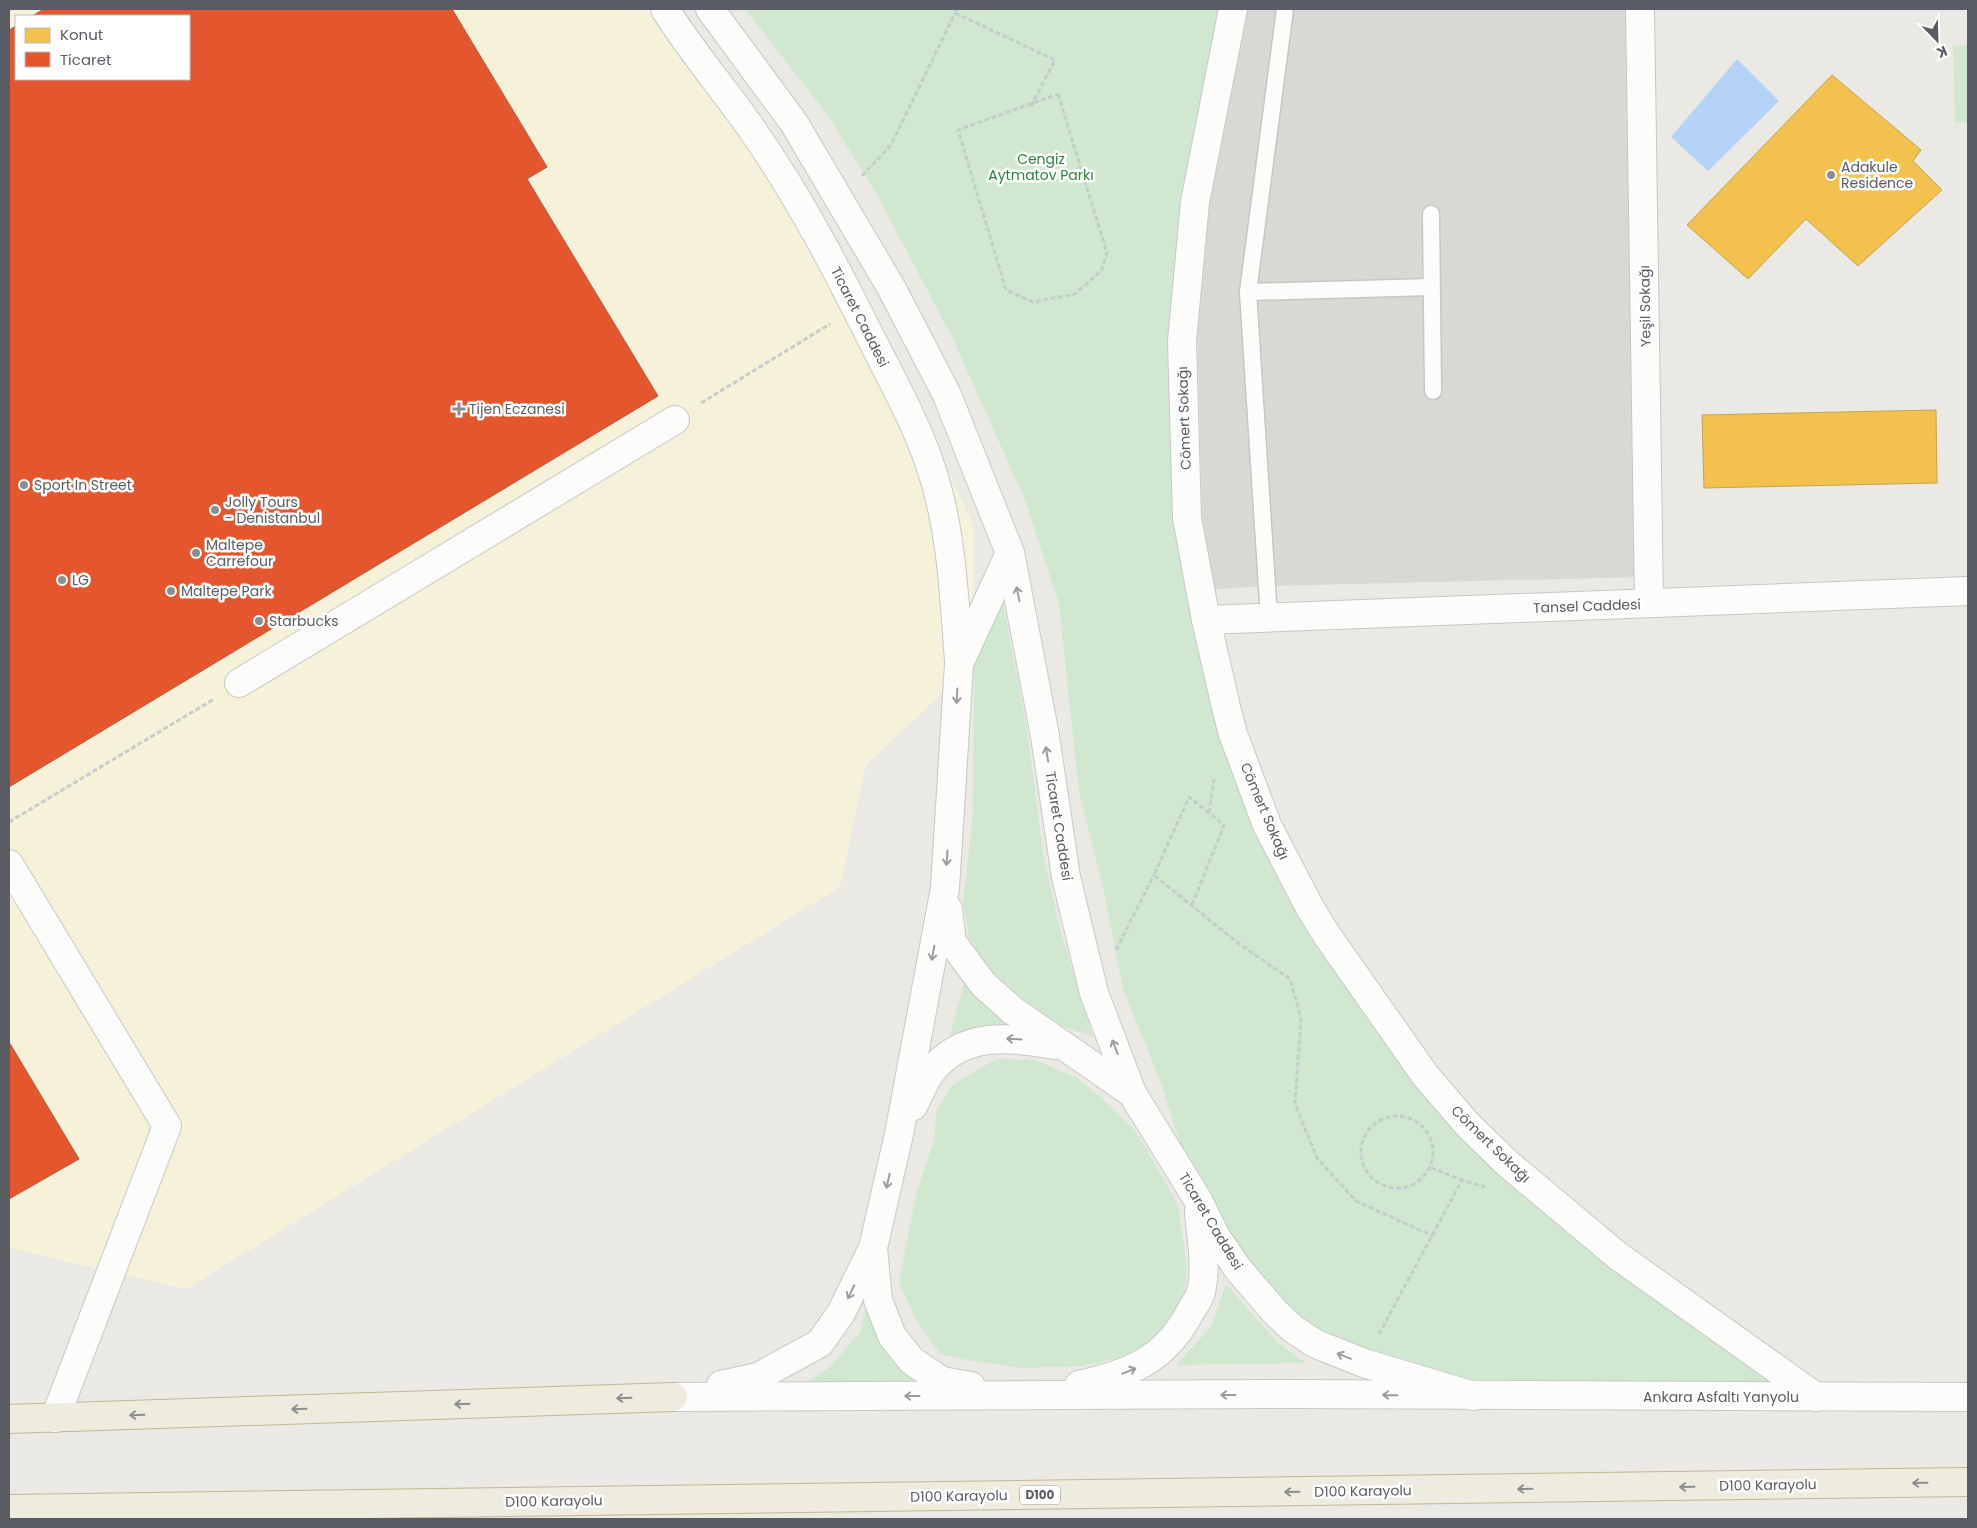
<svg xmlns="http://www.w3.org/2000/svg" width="1977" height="1528" font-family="Poppins,sans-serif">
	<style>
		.commercial { fill: #f6f2da; fill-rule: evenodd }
		.industrial { fill: #d9d9d3 }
		.green { fill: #d0e8d0 }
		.water { fill: #b5d3f7 }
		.homes { fill: #f2c14e; stroke: #c4a354 }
		.shops { fill: #e4572e; stroke: #ba583e }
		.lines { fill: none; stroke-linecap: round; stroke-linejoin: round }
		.lane-casing { stroke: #c6c7c5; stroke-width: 19 }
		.street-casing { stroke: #c6c7c5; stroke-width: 30 }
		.secondary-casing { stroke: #c7c8c7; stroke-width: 30 }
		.highway-casing { stroke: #c1b890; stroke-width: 30 }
		.path { stroke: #c6ccca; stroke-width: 3; stroke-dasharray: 5 2.5; stroke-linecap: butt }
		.lane { stroke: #fcfcfb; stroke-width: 16 }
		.street { stroke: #fcfcfb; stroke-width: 28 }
		.secondary { stroke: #fcfcfb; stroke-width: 28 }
		.highway { stroke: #eeecdf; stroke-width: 28 }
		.oneway { stroke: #9a9c9f }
		.oneway2 { stroke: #8d8e8e }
		.poi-dot { fill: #8c8d8f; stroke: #fff; stroke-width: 2 }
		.labels { text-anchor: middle; stroke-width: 5; stroke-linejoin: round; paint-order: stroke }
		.shield { fill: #fff; stroke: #8b8d91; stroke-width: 1 }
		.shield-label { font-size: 12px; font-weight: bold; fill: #595c62 }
		.park-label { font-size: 14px; fill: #2f833e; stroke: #fff }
		.poi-label { font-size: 14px; fill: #595c62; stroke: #fff; text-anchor: start }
		.street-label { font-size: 14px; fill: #595c62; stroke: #fff }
	</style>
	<rect width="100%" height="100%" fill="#eae9e3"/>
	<path class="commercial" d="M9,9H673L869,297L974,527V663L866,765L840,887L186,1289L9,1248ZM16,16H189V79H16Z"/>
	<polygon class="industrial" points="1236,9 1633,9 1645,577 1268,586 1204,590 1194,207"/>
	<g class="green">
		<polygon points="745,9 1233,9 1182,341 1206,620 1303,894 1467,1124 1816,1397 1474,1396 1294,1323 1198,1200 1160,1080 1123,989 1103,888 1079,793 1059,604 1025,500 954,341 880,200 829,117"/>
		<polygon points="1953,45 1968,45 1968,122 1955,123"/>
		<polygon points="1001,592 1027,729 1043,853 1059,925 1093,1037 1063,1026 1033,1009 984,964 969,937 963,903 973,814 974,663"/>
		<polygon points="965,980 1013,1026 948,1042"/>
		<polygon points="996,1059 1036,1060 1077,1078 1103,1099 1136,1131 1178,1205 1187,1265 1184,1301 1166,1332 1137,1354 1081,1366 1023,1368 972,1361 940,1354 917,1321 899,1283 916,1194 934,1140 936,1113 951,1086"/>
		<polygon points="1226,1284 1277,1342 1306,1363 1176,1365 1211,1327"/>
		<polygon points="867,1300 930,1387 796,1389 830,1367 860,1332"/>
	</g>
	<polygon class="water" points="1737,59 1779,101 1708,171 1671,137"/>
	<g class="homes">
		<polygon points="1832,75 1921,150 1913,161 1942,190 1858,266 1806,219 1748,279 1687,225"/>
		<polygon points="1936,410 1937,483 1704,488 1702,415"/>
	</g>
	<g class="shops">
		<polygon points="44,9 452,9 547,167 527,179 658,396 9,787 9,30 16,26 16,79 189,79 189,16 32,16"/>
		<polygon points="9,1042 79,1159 9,1199"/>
	</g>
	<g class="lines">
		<defs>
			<g id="lane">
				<polyline points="1431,214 1433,391"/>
				<polyline points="1248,292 1431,287"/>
				<polyline points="1269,618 1248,292 1285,9"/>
			</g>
			<g id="street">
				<polyline points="1640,9 1649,603"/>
				<polyline points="1206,620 1968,591"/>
				<polyline points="239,683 675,420"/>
				<polyline points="9,864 167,1126 55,1418"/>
			</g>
			<g id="secondary">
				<path d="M665,9C691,51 723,88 751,128C799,196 837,270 874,344C894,384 917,425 931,468C952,530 954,597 959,661"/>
				<polyline points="710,9 794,123 892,289 947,395 1010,553 1045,736 1066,877 1094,993 1132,1093 1198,1200 1215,1235 1238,1269 1275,1312 1293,1329 1316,1344 1364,1363 1474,1396"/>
				<polyline points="1233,9 1195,202 1182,341 1187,518 1206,620 1226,707 1233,734 1267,825 1309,906 1326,934 1425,1075 1467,1124 1507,1163 1618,1256 1816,1397"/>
				<polyline points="948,909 952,942 983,984 1012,1010 1132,1093"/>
				<path d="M913,1106C919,1095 924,1082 931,1072C962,1031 1010,1037 1055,1045"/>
				<polyline points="873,1248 878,1300 892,1336 912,1361 942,1381 971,1386"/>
				<polyline points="721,1385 758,1377 820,1343 841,1313 873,1248 899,1134 945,888 959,664 1010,553"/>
				<path d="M1079,1385C1128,1374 1163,1361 1188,1316C1192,1308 1199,1300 1201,1292C1207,1267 1201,1237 1199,1212"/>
				<polyline points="673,1397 1288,1394 1968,1397"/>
			</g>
			<g id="highway">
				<polyline points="9,1419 673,1397"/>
				<polyline points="9,1509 1968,1482"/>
			</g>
		</defs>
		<use href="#lane" class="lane-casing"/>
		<use href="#street" class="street-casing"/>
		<use href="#secondary" class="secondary-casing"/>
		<use href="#highway" class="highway-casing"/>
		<g class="path">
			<polyline points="955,13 1055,60 1031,106"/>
			<polygon points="1058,94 1107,253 1101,271 1075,294 1033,302 1006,290 958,130"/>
			<polyline points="862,176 891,145 957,9"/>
			<polyline points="701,403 830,324"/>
			<polyline points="1209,813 1214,779"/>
			<polyline points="9,822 214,699"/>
			<polyline points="1192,905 1224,825 1189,797 1154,875 1238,943 1290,979 1301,1018 1295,1104 1317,1158 1356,1201 1433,1236"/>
			<polyline points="1116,950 1154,875"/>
			<circle cx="1397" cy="1152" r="36"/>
			<polyline points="1431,1168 1462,1180"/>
			<polyline points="1379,1334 1462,1180 1485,1187"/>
		</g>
		<use href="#lane" class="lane"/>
		<use href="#street" class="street"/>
		<use href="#secondary" class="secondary"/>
		<use href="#highway" class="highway"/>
	</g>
	<defs><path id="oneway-shaft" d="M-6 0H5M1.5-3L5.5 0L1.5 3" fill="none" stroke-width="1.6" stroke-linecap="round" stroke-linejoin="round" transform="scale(1.25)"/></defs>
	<g class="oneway">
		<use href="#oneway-shaft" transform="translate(1018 594) rotate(-101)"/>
		<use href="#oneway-shaft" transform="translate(957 696) rotate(93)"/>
		<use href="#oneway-shaft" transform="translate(1047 754) rotate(-99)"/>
		<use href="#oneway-shaft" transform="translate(947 858) rotate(94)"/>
		<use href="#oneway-shaft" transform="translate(933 953) rotate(101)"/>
		<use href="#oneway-shaft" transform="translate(1014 1039) rotate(-177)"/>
		<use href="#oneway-shaft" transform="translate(1115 1047) rotate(-111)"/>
		<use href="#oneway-shaft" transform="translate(888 1181) rotate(103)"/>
		<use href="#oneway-shaft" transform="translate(851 1292) rotate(116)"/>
		<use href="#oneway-shaft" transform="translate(1344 1356) rotate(-158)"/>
		<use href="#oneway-shaft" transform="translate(1129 1371) rotate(-22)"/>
		<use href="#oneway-shaft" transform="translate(1228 1395) rotate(180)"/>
		<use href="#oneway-shaft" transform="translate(1390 1395) rotate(-179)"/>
		<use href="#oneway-shaft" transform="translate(912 1396) rotate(180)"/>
	</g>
	<g class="oneway2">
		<use href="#oneway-shaft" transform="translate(624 1398) rotate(178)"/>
		<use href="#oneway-shaft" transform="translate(462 1404) rotate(178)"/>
		<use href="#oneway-shaft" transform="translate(299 1409) rotate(178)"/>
		<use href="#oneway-shaft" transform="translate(137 1415) rotate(178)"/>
		<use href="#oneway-shaft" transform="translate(1920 1483) rotate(179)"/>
		<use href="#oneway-shaft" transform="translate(1687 1487) rotate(179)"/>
		<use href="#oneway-shaft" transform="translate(1525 1489) rotate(179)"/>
		<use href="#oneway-shaft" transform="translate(1292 1492) rotate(179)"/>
	</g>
	<g class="poi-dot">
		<circle cx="1831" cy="175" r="5"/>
		<path d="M456.5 401.5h5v5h5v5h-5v5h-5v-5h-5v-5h5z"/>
		<circle cx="24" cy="485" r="5"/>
		<circle cx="215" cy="510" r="5"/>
		<circle cx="196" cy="553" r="5"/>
		<circle cx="62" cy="580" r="5"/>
		<circle cx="171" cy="591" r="5"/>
		<circle cx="259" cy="621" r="5"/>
	</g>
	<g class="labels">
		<rect class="shield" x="1020" y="1485.5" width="40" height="19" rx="4"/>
		<g class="shield-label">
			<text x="1040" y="1499">D100</text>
		</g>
		<g class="park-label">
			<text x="1041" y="164">Cengiz<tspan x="1041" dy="16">Aytmatov Parkı</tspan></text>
		</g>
		<g class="poi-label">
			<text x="1841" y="172">Adakule<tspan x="1841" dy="16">Residence</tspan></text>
			<text x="469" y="414">Tijen Eczanesi</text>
			<text x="34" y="490">Sport In Street</text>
			<text x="225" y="507">Jolly Tours<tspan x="225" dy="16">- Denistanbul</tspan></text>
			<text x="206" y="550">Maltepe<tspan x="206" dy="16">Carrefour</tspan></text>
			<text x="72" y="585">LG</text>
			<text x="181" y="596">Maltepe Park</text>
			<text x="269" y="626">Starbucks</text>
		</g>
		<g class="street-label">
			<text transform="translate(1645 306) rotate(-91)" y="5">Yeşil Sokağı</text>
			<text transform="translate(860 317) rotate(63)" y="5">Ticaret Caddesi</text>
			<text transform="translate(1184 418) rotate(-92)" y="5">Cömert Sokağı</text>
			<text transform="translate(1587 606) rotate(-2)" y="5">Tansel Caddesi</text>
			<text transform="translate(1265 811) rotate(67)" y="5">Cömert Sokağı</text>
			<text transform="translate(1059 826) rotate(81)" y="5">Ticaret Caddesi</text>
			<text transform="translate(1491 1144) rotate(44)" y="5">Cömert Sokağı</text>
			<text transform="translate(1211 1221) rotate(59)" y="5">Ticaret Caddesi</text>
			<text x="1721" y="1402">Ankara Asfaltı Yanyolu</text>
			<text transform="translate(1768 1485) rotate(-1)" y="5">D100 Karayolu</text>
			<text transform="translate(1363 1491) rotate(-1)" y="5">D100 Karayolu</text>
			<text transform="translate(959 1496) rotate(-1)" y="5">D100 Karayolu</text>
			<text transform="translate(554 1501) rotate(-1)" y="5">D100 Karayolu</text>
		</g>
	</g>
	<rect width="1977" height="1528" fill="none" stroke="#595c62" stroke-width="20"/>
	<rect x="15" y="15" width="175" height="65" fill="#ffffff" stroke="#bdbec0"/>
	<rect x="25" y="28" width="25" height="15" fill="#f2c14e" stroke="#bdbec0"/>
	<text x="60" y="40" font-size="15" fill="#595c62">Konut</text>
	<rect x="25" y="52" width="25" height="15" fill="#e4572e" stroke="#bdbec0"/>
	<text x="60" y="65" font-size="15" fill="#595c62">Ticaret</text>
	<g transform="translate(1937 40) rotate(157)" stroke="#ffffff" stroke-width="4" paint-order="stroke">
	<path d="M0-4L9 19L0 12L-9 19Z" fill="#595c62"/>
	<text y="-8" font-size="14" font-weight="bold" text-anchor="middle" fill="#595c62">K</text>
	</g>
</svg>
